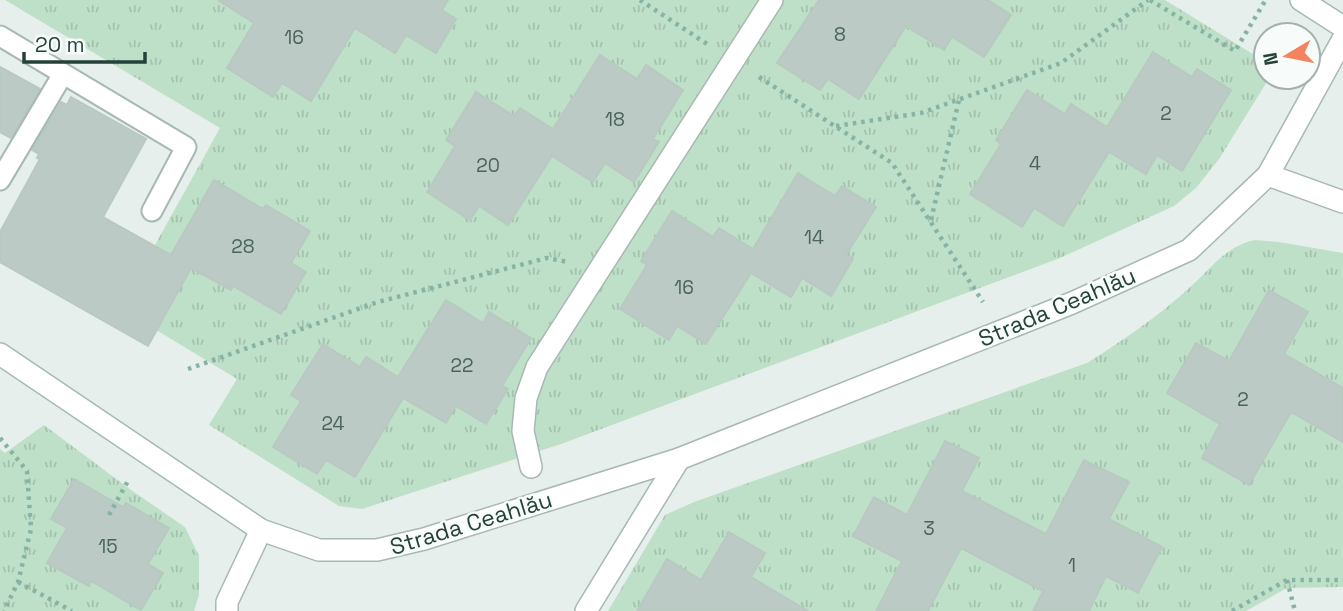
<svg xmlns="http://www.w3.org/2000/svg" width="1343" height="611" font-family="'Space Grotesk',sans-serif">
	<style>
		.grass { fill: url(#grass-tufts) }
		.building { fill: #bbcac4; stroke: #b8c9c2; stroke-width: 2 }
		.lines { fill: none; stroke-linecap: round; stroke-linejoin: round }
		.lane-casing { stroke: #a8b8b2; stroke-width: 23 }
		.street-casing { stroke: #a8b8b2; stroke-width: 24 }
		.path { stroke: #86b3a5; stroke-width: 4.5; stroke-dasharray: 3.5 5; stroke-linecap: butt }
		.lane { stroke: #fff; stroke-width: 19 }
		.street { stroke: #fff; stroke-width: 21 }
		.labels { text-anchor: middle; stroke-width: 5; stroke-linejoin: round; paint-order: stroke }
		.number-label { font-size: 19px; fill: #4a645c }
		.street-label { font-size: 23px; fill: #24423a; stroke: #f7fbf9 }
	</style>
	<defs>
		<pattern id="grass-tufts" width="24" height="20" patternUnits="userSpaceOnUse" patternTransform="scale(1.75)"><rect width="24" height="20" fill="#bfe0c8"/><path d="M3 7l-1-3M5 7V3M7 7l1-3M15 17l-1-3M17 17v-4M19 17l1-3" fill="none" stroke="#a4c1ad"/></pattern>
	</defs>
	<rect width="100%" height="100%" fill="#e6efeb"/>
	<g class="grass">
		<polygon points="5,0 1165,0 1266,62 1266,77 1270,77 1219,159 1196,188 1174,206 1060,258 561,444 362,509 339,506 209,425 237,379 120,308 220,128"/>
		<path d="M1255,240L1279,242L1343,253V587L1287,588L1246,611H608L665,515L694,502L1087,363C1122,341 1156,318 1187,290C1209,271 1225,246 1255,240Z"/>
		<polygon points="44,425 131,490 185,527 199,556 199,595 194,611 0,611 0,449 5,453"/>
	</g>
	<g class="building">
		<polygon points="218,0 448,0 442,10 456,19 436,53 406,35 395,53 355,28 311,101 282,83 273,97 227,68 254,23"/>
		<polygon points="819,0 988,0 1011,15 984,57 952,37 944,50 906,26 859,99 828,79 820,90 777,63"/>
		<polygon points="1153,52 1192,77 1197,69 1231,90 1182,171 1157,155 1146,174 1109,152 1063,226 1034,208 1022,227 970,194 1001,144 996,140 1027,90 1065,114 1071,104 1107,127"/>
		<polygon points="600,55 637,79 646,65 683,90 653,139 659,142 634,182 605,163 593,182 552,156 508,225 479,206 470,220 427,192 455,146 446,140 476,92 514,116 520,108 553,129"/>
		<polygon points="0,67 40,89 11,138 0,132"/>
		<polygon points="71,97 146,139 103,217 171,255 214,180 263,209 266,205 310,231 291,263 306,272 281,314 233,286 231,290 191,268 148,346 0,262 0,232 40,159 37,158 39,154 32,150 61,102 67,105"/>
		<polygon points="798,173 835,196 842,186 876,207 846,255 853,259 831,296 802,278 791,297 751,273 706,344 677,326 669,340 620,309 647,265 641,261 672,211 713,237 719,228 753,249"/>
		<polygon points="1269,290 1308,312 1284,354 1343,388 1343,442 1291,412 1249,485 1202,458 1220,424 1167,393 1196,343 1229,361"/>
		<polygon points="446,300 483,323 489,312 531,338 502,386 508,389 486,424 456,406 446,423 403,398 355,477 326,460 317,474 273,447 301,401 291,395 323,344 360,367 366,357 398,377"/>
		<polygon points="945,441 979,458 962,491 1046,534 1084,460 1129,482 1109,519 1162,547 1138,593 1106,576 1089,611 1033,611 1043,591 961,548 928,611 876,611 902,561 853,536 874,497 907,515"/>
		<polygon points="74,479 123,507 126,503 169,528 148,564 163,573 141,610 91,581 89,586 47,563 67,528 51,519"/>
		<polygon points="729,532 765,553 751,577 808,611 637,611 667,559 701,580"/>
	</g>
	<g class="lines">
		<defs>
			<g id="lane">
				<polyline points="0,36 186,147 152,211"/>
				<polyline points="0,180 63,74"/>
			</g>
			<g id="street">
				<polyline points="1301,0 1343,27"/>
				<polyline points="1268,175 1343,202"/>
				<polyline points="0,354 261,530 319,550 377,550 424,539 679,459 1072,303 1189,250 1268,175 1343,39"/>
				<polyline points="531,467 523,431 526,398 537,367 772,0"/>
				<polyline points="227,611 227,602 261,530"/>
				<polyline points="586,611 679,459"/>
			</g>
		</defs>
		<use href="#lane" class="lane-casing"/>
		<use href="#street" class="street-casing"/>
		<g class="path">
			<polyline points="640,0 707,44"/>
			<polyline points="1150,0 1235,51 1265,1"/>
			<polyline points="759,77 892,163 983,302"/>
			<polyline points="836,126 921,113 1061,63 1148,0"/>
			<polyline points="931,220 959,100"/>
			<polyline points="188,369 378,302 547,258 568,262"/>
			<polyline points="0,438 27,471 31,529 18,582 4,611"/>
			<polyline points="109,515 129,479"/>
			<polyline points="1287,580 1295,611"/>
			<polyline points="18,582 72,611"/>
			<polyline points="1232,611 1287,580 1343,580"/>
		</g>
		<use href="#lane" class="lane"/>
		<use href="#street" class="street"/>
	</g>
	<g class="labels">
		<g class="number-label">
			<text x="840" y="41">8</text>
			<text x="294" y="44">16</text>
			<text x="1166" y="120">2</text>
			<text x="615" y="126">18</text>
			<text x="1035" y="170">4</text>
			<text x="488" y="172">20</text>
			<text x="814" y="244">14</text>
			<text x="243" y="253">28</text>
			<text x="684" y="294">16</text>
			<text x="462" y="372">22</text>
			<text x="1243" y="406">2</text>
			<text x="333" y="430">24</text>
			<text x="929" y="535">3</text>
			<text x="108" y="553">15</text>
			<text x="1072" y="572">1</text>
		</g>
		<g class="street-label">
			<text transform="translate(1057 307) rotate(-23)" y="8">Strada Ceahlău</text>
			<text transform="translate(471 523) rotate(-17)" y="8">Strada Ceahlău</text>
		</g>
	</g>
	<g transform="translate(1287 56) rotate(260)"><circle r="33" fill="#f7fbf9" stroke="#a3b1ad" stroke-width="2"/>
	<path d="M0-5L12 26L0 18L-12 26Z" fill="#f4845f"/>
	<text y="-10" font-size="19" font-weight="bold" text-anchor="middle" fill="#24423a">N</text>
	</g>
	<path d="M24 52v10h121v-10" fill="none" stroke="#24423a" stroke-width="3.5"/>
	<text x="35" y="52" font-size="21" fill="#24423a" stroke="#f7fbf9" stroke-width="5" paint-order="stroke">20 m</text>
</svg>
